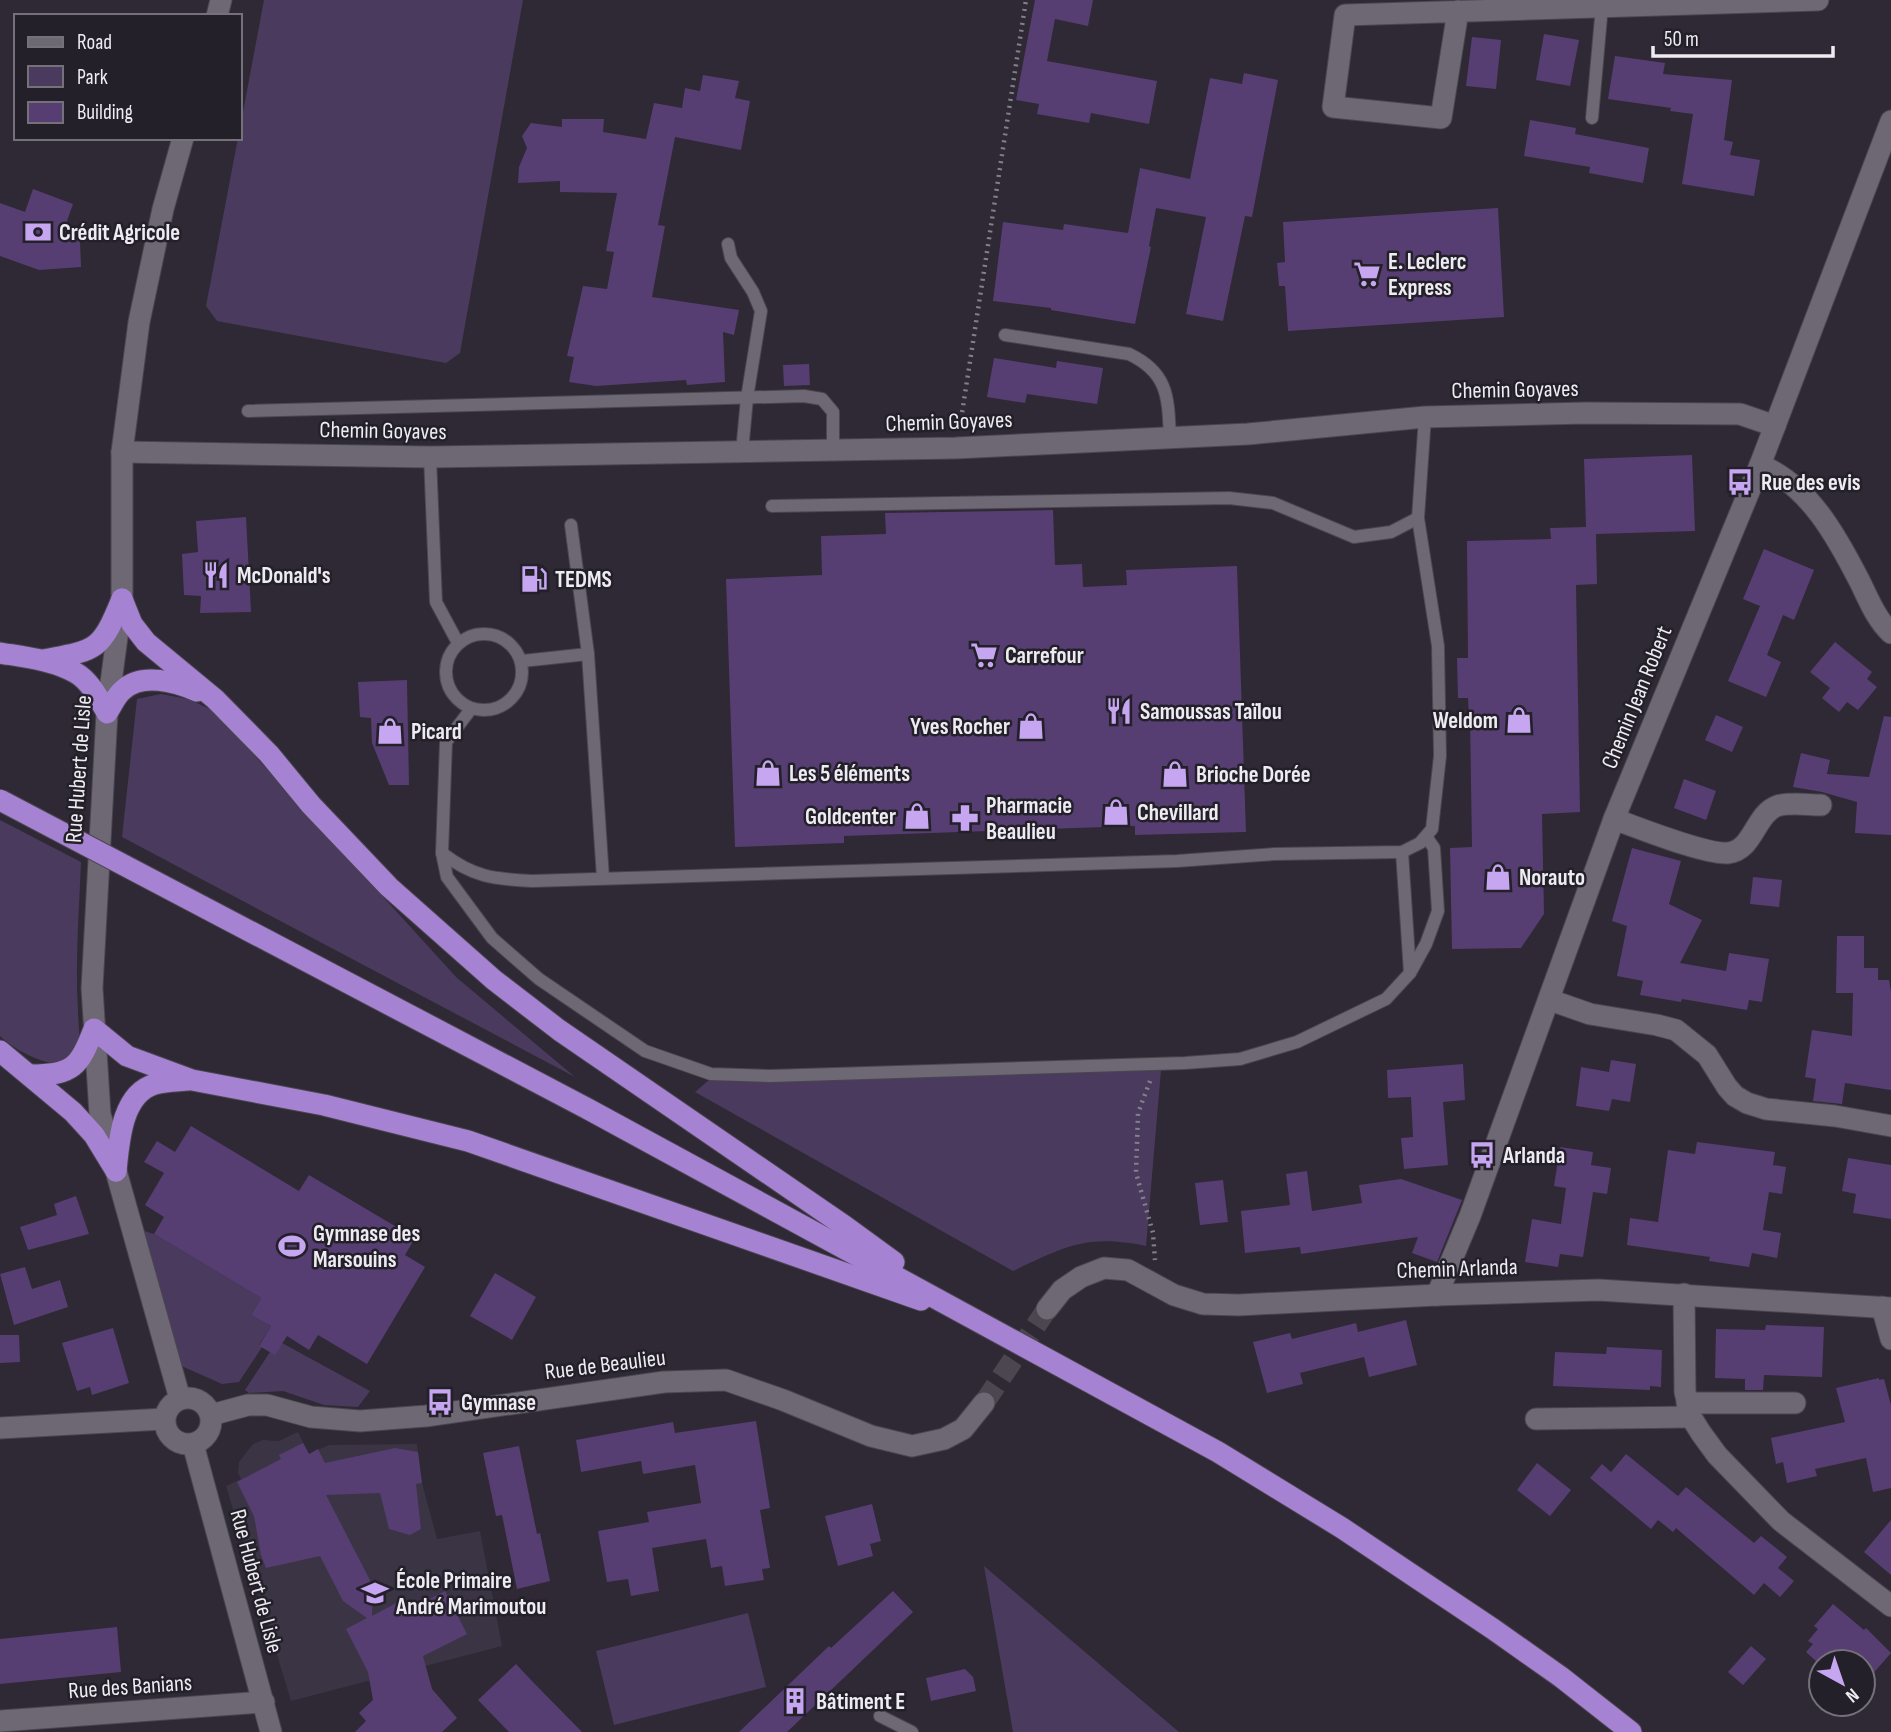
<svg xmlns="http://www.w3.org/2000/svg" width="1891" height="1732" font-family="'Sofia Sans Condensed',sans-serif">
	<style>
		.built { fill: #3b3444 }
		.green { fill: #4a3b5e }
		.building { fill: #563e72 }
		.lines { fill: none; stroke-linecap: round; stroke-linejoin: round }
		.minor-tunnel { stroke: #4b4650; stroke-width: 21; stroke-dasharray: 21 10; stroke-linecap: butt }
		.service-casing { stroke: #4a464f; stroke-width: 14 }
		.minor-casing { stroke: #4a464f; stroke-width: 23 }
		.trunk-casing { stroke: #4a464f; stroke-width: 23 }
		.path { stroke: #848089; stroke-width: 4.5; stroke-dasharray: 2 5; stroke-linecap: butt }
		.service { stroke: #6d6874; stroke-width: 12 }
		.minor { stroke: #6d6874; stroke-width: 21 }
		.trunk { stroke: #a682d2; stroke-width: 21 }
		.trunk-bridge-casing { stroke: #4a464f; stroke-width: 23; stroke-linecap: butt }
		.trunk-bridge { stroke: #a682d2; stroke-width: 21 }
		.labels { text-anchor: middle; stroke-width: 5; stroke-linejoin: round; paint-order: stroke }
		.poi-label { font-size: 23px; font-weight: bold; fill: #eeebf2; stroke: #24202a; text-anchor: start }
		.street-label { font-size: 23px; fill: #eeebf2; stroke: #24202a }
	</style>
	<rect width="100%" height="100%" fill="#2e2934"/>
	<polygon class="built" points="298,1432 309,1454 329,1445 417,1444 422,1483 437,1539 480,1531 502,1646 291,1701 226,1486 241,1479 238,1473 239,1462 253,1444 263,1440 279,1441"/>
	<g class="green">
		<polygon points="264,0 523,0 460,353 446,363 217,321 206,306 238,138 240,138 240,128"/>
		<polygon points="161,694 188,699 214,711 456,977 575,1077 122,837 137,699"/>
		<path d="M0,820L81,862C79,912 75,962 78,1012C78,1024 82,1044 76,1055C61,1078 13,1049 0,1036Z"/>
		<path d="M1161,1070L1146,1246C1087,1234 1066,1246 1013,1271L695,1092L709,1080L745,1082Z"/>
		<polygon points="135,1228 154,1234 261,1298 251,1315 271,1326 259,1345 262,1347 239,1382 222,1384 177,1364"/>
		<polygon points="282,1343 370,1391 358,1407 324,1405 283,1391 249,1393 245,1390 270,1352"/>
		<polygon points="984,1566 1179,1732 1013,1732"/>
		<polygon points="748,1613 766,1687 614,1725 596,1651"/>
	</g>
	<g class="building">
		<polygon points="1035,0 1093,0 1088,26 1055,19 1047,61 1157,81 1149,124 1091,113 1089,123 1037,114 1039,104 1016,100"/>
		<polygon points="1544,34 1579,40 1570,86 1536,80"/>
		<polygon points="1472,37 1501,40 1496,89 1466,86"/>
		<polygon points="1615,56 1665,63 1663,74 1732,80 1724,140 1733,142 1730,155 1760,160 1754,196 1682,184 1693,114 1670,111 1671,108 1608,99"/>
		<polygon points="1244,73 1278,80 1252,217 1245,216 1223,321 1186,314 1206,217 1156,208 1149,246 1151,247 1135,324 1051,310 1051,308 993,301 1003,222 1063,230 1064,224 1128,233 1140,168 1190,179 1210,78 1242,84"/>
		<polygon points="703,75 739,81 735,98 750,101 741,150 675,137 658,225 665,226 652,297 739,310 734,335 723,332 725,382 687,385 686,380 596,386 569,382 574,357 567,356 583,286 607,289 614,252 606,251 617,193 560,192 560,181 518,183 519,167 527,148 522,136 531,123 562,127 562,119 604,119 603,132 646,139 654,103 682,108 685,88 700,91"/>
		<polygon points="1530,120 1576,128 1575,134 1649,148 1643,183 1589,173 1590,167 1524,156"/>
		<polygon points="33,189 73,204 67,221 80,241 81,267 39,270 0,256 0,203 25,212"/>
		<polygon points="1498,208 1504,317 1288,331 1285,286 1279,286 1277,263 1285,262 1283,222"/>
		<polygon points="994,358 1056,368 1057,361 1103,368 1097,404 1027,394 1025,403 987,397"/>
		<polygon points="809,364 810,385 784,386 783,365"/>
		<polygon points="1692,455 1695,531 1596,534 1597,584 1576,585 1580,812 1542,814 1544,914 1521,948 1452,949 1450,848 1472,847 1470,717 1469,717 1468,698 1458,698 1457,658 1468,658 1467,541 1551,539 1550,528 1586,527 1584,459"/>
		<polygon points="1053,510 1055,565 1082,564 1083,587 1127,585 1126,570 1237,566 1246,832 1135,835 1135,826 844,836 844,843 735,847 726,579 822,575 821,536 886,534 885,513"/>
		<polygon points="246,517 251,612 200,613 201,596 184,595 182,554 198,552 196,521"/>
		<polygon points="1764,549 1814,570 1794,620 1783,615 1767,655 1781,662 1766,697 1728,681 1760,606 1743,599"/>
		<polygon points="1835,642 1872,672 1867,679 1877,687 1858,710 1847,702 1839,712 1822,698 1830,688 1810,672"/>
		<polygon points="407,680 409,785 389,785 372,743 371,718 360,717 358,682"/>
		<polygon points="1716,715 1743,727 1732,752 1705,740"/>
		<polygon points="1884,716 1891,717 1891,835 1855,833 1857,802 1822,792 1793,787 1801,753 1830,760 1827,774 1869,777"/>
		<polygon points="1684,779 1716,791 1706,820 1674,808"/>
		<polygon points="1632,848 1681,861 1669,904 1702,920 1680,963 1726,971 1729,953 1769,959 1762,1002 1749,1000 1747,1010 1682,999 1681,1002 1640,995 1643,981 1617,976 1627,926 1612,921"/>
		<polygon points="1753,877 1782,880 1779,907 1750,904"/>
		<polygon points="1837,936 1864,936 1864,968 1878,968 1878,980 1889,980 1891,992 1891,1090 1845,1083 1842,1104 1813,1101 1816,1079 1805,1077 1812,1030 1852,1036 1853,993 1836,993"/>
		<polygon points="1611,1060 1636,1064 1630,1102 1612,1099 1609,1111 1576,1106 1581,1067 1609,1072"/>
		<polygon points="1463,1064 1465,1100 1443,1102 1448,1165 1404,1169 1401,1138 1413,1137 1411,1097 1388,1098 1387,1070"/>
		<polygon points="191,1126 299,1191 309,1175 415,1238 405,1255 425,1267 367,1364 318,1335 309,1350 287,1336 275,1355 259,1346 271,1326 251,1315 261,1298 154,1234 164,1217 145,1205 164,1173 144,1162 157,1141 175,1152"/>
		<polygon points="1697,1142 1775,1152 1773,1165 1786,1167 1782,1194 1769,1192 1763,1230 1781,1233 1777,1258 1752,1253 1749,1267 1709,1261 1710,1257 1627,1245 1630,1218 1658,1222 1668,1150 1695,1154"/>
		<polygon points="1560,1147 1593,1152 1591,1165 1611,1168 1607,1194 1593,1192 1583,1257 1560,1254 1558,1267 1525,1262 1532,1219 1561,1224 1566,1188 1554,1186"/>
		<polygon points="1848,1158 1891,1165 1891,1219 1853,1213 1856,1194 1842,1191"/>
		<polygon points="1307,1171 1312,1211 1362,1203 1359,1185 1401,1179 1462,1200 1437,1262 1412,1253 1418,1237 1301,1254 1300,1247 1245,1253 1241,1211 1290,1205 1286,1174"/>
		<polygon points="1223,1180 1228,1222 1200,1225 1195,1183"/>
		<polygon points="76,1196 89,1234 28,1250 20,1227 57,1215 54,1204"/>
		<polygon points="25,1267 32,1289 60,1280 68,1307 14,1325 0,1274"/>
		<polygon points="495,1273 536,1297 512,1340 470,1316"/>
		<polygon points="1406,1320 1417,1365 1369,1377 1364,1357 1300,1373 1303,1384 1267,1393 1253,1342 1290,1333 1292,1339 1356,1323 1358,1332"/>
		<polygon points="1766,1325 1824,1327 1822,1377 1764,1375 1763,1390 1745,1390 1745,1379 1715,1378 1716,1329 1765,1330"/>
		<polygon points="113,1328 129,1383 92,1395 90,1387 77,1391 62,1343"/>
		<polygon points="0,1335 19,1335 20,1362 0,1363"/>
		<polygon points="1607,1347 1662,1350 1661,1387 1650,1386 1650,1390 1553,1386 1555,1352 1606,1354"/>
		<polygon points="1879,1378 1879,1380 1884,1379 1891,1405 1891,1488 1873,1492 1866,1458 1815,1469 1817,1476 1787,1483 1783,1462 1776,1464 1771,1438 1845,1422 1836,1388"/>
		<polygon points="756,1421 770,1508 760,1510 770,1568 762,1569 764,1580 725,1586 722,1566 711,1568 706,1539 652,1548 659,1591 631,1596 628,1579 607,1582 598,1531 649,1522 647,1512 701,1503 695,1465 643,1474 641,1461 581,1472 576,1440 673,1422 675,1433"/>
		<polygon points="303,1443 309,1454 318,1449 325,1463 395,1448 418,1452 422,1483 416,1484 421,1529 410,1535 389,1529 380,1493 326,1495 373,1586 372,1616 400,1601 406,1611 445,1591 467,1634 423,1656 432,1689 457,1718 442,1732 355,1732 366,1721 359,1713 373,1700 368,1672 346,1629 367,1618 343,1601 320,1556 266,1568 261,1555 254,1516 237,1482 281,1459 279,1455"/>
		<polygon points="519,1446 537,1534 540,1533 550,1581 517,1589 502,1515 496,1516 483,1453"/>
		<polygon points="1626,1454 1678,1496 1686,1487 1754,1543 1761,1536 1787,1557 1778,1568 1794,1581 1780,1597 1764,1583 1754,1595 1676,1528 1673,1532 1658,1520 1651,1529 1590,1478 1602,1464 1611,1472"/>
		<polygon points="1537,1463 1571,1490 1550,1516 1517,1490"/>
		<polygon points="872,1504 881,1541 870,1544 873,1556 838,1566 825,1516"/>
		<polygon points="1891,1520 1891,1575 1864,1552"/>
		<polygon points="893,1591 913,1612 787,1732 739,1732 829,1646 831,1648"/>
		<polygon points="1833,1604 1864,1630 1866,1628 1891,1653 1863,1685 1863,1662 1817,1662 1806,1652 1813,1644 1808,1641 1818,1629 1814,1626"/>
		<polygon points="117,1627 121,1672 0,1684 0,1639"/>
		<polygon points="1751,1646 1766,1659 1743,1685 1728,1672"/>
		<polygon points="516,1664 530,1679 582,1732 509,1732 478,1700"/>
		<polygon points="965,1669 973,1677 976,1691 931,1701 926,1678"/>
	</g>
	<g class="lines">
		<polyline class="minor-tunnel" points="984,1403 1047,1309"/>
		<defs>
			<g id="service">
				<polyline points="1592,118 1602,6"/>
				<polyline points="728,244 731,258 753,292 761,311 747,398 742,452"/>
				<path d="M1005,335L1129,354C1169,373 1168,398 1170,438"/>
				<polyline points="248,411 804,396 822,399 833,412 833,450"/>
				<polyline points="430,457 436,602 458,643"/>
				<polyline points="772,506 1229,498 1273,503 1354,537 1391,532 1418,518"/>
				<polyline points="571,525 588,654 603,878"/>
				<circle cx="484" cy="672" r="38"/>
				<polyline points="522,661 588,654"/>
				<polyline points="471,709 446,742 442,853 447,877 492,938 539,979 645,1051 711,1074 770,1076 1185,1063 1240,1059 1297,1042 1386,999 1410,973 1426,944 1438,911 1434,848 1427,838"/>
				<polyline points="1402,852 1410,973"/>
				<path d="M442,853C473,877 493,879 532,881L1177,861L1274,854L1402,852L1420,843L1432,829L1440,756L1438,646L1418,518L1425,417"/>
				<polyline points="880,1716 912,1732"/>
			</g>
			<g id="minor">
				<polyline points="1458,11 1441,118 1333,107 1345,15 1818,0"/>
				<polyline points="217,16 221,0"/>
				<polyline points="122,452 430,457 956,448 1248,434 1425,417 1586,413 1740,414 1775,426"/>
				<path d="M1760,465C1809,485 1837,537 1860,582C1869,600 1876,619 1891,633"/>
				<path d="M1614,819C1639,828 1706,855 1728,853C1754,850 1755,814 1777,806C1790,802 1807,805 1821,805"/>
				<polyline points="1550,1000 1590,1014 1657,1025 1676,1030 1707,1055 1727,1087 1735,1096 1747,1103 1766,1109 1835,1116 1891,1126"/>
				<polyline points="1684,1294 1685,1392 1691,1417 1701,1433 1717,1455 1781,1521 1891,1606"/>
				<polyline points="1437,1295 1470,1216 1614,819 1760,465 1891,121"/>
				<polyline points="1882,1307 1891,1339"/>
				<polyline points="1047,1309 1062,1290 1081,1277 1104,1268 1128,1270 1174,1295 1203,1304 1239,1305 1437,1295 1599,1290 1891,1308"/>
				<circle cx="188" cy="1421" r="23"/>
				<polyline points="180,1399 100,1114 92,988 107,713 122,599 122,452 139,322 163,209 183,138"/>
				<polyline points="1687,1403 1795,1403"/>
				<polyline points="211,1415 248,1405 267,1405 311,1417 360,1421 426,1416 664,1382 726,1380 783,1400 871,1436 912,1446 944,1439 963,1429 984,1403"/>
				<polyline points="1536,1419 1691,1417"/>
				<polyline points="0,1428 164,1419"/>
				<polyline points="193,1444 271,1732"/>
				<polyline points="0,1721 264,1702"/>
			</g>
			<g id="trunk">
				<polyline points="122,599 132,624 146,642 215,699 269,754 311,805 389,887 494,980 559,1030 846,1227 894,1262"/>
				<path d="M0,653C24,657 54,660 76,673C90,681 99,699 107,713C112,706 116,695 123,690C142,672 176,682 197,691"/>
				<path d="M44,660C98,650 101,650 122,599"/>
				<polyline points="0,1051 73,1112 94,1135 116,1171"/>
				<path d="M31,1075C73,1075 79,1067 94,1029L127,1056L192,1080L324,1105L468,1141L921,1300"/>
				<polyline points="588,1109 1218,1452 1342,1528 1493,1629 1561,1677 1631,1732"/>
				<path d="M116,1171C119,1143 121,1094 155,1084C165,1081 178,1081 188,1080"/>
			</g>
		</defs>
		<use href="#service" class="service-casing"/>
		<use href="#minor" class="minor-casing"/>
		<use href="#trunk" class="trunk-casing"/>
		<g class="path">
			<polyline points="960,426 1026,0"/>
			<polyline points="1150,1081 1138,1113 1136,1173 1153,1233 1155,1260"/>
		</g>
		<use href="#service" class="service"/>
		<use href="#minor" class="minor"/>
		<use href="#trunk" class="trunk"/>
		<defs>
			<polyline id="trunk-bridge" points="0,800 588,1109"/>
		</defs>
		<use href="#trunk-bridge" class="trunk-bridge-casing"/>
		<use href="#trunk-bridge" class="trunk-bridge"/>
	</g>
	<defs>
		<symbol id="bank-bare" viewBox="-9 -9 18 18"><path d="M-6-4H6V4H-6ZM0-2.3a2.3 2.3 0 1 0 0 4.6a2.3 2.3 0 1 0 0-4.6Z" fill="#c6a6f0" stroke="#24202a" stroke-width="2.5" paint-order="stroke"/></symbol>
		<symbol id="supermarket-bare" viewBox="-9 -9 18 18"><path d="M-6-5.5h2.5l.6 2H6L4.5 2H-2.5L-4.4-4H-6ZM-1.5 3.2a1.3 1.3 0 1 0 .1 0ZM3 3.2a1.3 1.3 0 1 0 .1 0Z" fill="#c6a6f0" stroke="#24202a" stroke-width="2.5" paint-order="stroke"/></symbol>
		<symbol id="bus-bare" viewBox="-9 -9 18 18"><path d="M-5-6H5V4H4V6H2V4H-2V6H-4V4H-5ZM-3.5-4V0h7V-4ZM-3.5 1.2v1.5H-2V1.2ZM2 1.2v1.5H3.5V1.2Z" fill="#c6a6f0" stroke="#24202a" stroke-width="2.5" paint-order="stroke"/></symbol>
		<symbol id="restaurant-bare" viewBox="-9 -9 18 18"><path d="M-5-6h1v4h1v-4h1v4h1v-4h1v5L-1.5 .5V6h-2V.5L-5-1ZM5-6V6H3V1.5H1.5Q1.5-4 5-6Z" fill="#c6a6f0" stroke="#24202a" stroke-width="2.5" paint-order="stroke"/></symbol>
		<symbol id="fuel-bare" viewBox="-9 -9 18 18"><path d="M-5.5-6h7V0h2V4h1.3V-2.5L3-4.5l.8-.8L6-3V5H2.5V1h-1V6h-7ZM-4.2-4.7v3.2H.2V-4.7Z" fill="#c6a6f0" stroke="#24202a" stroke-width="2.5" paint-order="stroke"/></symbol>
		<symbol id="shop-bare" viewBox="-9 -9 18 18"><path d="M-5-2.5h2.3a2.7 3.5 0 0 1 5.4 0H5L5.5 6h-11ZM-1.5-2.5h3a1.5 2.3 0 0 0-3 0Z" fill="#c6a6f0" stroke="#24202a" stroke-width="2.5" paint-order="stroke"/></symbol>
		<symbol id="pharmacy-bare" viewBox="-9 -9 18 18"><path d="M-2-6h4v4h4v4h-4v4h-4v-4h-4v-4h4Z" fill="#c6a6f0" stroke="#24202a" stroke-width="2.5" paint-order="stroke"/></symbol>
		<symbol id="stadium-bare" viewBox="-9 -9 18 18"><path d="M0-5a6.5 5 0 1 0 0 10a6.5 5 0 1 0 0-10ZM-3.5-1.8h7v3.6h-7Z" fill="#c6a6f0" stroke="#24202a" stroke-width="2.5" paint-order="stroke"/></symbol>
		<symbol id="school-bare" viewBox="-9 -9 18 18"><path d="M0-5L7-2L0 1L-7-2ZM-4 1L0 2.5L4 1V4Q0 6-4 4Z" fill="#c6a6f0" stroke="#24202a" stroke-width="2.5" paint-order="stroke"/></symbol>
		<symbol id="building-bare" viewBox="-9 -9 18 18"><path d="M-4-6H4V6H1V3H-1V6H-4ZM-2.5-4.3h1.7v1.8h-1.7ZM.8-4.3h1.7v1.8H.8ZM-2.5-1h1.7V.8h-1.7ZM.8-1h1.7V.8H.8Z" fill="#c6a6f0" stroke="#24202a" stroke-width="2.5" paint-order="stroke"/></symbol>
	</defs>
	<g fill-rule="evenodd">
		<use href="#bank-bare" x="19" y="213" width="38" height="38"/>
		<use href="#supermarket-bare" x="1348" y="255" width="38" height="38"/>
		<use href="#bus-bare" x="1721" y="463" width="38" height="38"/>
		<use href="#restaurant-bare" x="197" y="556" width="38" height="38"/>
		<use href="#fuel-bare" x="515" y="560" width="38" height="38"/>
		<use href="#supermarket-bare" x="965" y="636" width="38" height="38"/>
		<use href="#restaurant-bare" x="1100" y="692" width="38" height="38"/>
		<use href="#shop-bare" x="1500" y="701" width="38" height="38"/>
		<use href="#shop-bare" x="1012" y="707" width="38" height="38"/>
		<use href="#shop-bare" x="371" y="712" width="38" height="38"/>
		<use href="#shop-bare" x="749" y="754" width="38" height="38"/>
		<use href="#shop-bare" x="1156" y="755" width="38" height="38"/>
		<use href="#shop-bare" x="1097" y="793" width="38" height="38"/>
		<use href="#shop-bare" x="898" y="797" width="38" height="38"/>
		<use href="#pharmacy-bare" x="946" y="799" width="38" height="38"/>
		<use href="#shop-bare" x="1479" y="858" width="38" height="38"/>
		<use href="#bus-bare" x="1463" y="1136" width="38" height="38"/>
		<use href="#stadium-bare" x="273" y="1227" width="38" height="38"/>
		<use href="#bus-bare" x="421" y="1383" width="38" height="38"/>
		<use href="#school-bare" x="356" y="1574" width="38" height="38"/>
		<use href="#building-bare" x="776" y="1682" width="38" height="38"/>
	</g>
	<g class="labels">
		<g class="poi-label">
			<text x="59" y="240">Crédit Agricole</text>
			<text x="1388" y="269">E. Leclerc<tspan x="1388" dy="26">Express</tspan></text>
			<text x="1761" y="490">Rue des evis</text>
			<text x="237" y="583">McDonald's</text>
			<text x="555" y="587">TEDMS</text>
			<text x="1005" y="663">Carrefour</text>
			<text x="1140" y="719">Samoussas Taïlou</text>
			<text x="1498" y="728" text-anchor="end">Weldom</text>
			<text x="1010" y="734" text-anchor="end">Yves Rocher</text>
			<text x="411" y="739">Picard</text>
			<text x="789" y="781">Les 5 éléments</text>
			<text x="1196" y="782">Brioche Dorée</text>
			<text x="986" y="813">Pharmacie<tspan x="986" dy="26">Beaulieu</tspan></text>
			<text x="1137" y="820">Chevillard</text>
			<text x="896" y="824" text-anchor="end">Goldcenter</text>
			<text x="1519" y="885">Norauto</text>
			<text x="1503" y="1163">Arlanda</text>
			<text x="313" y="1241">Gymnase des<tspan x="313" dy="26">Marsouins</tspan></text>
			<text x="461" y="1410">Gymnase</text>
			<text x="396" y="1588">École Primaire<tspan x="396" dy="26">André Marimoutou</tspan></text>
			<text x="816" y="1709">Bâtiment E</text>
		</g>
		<g class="street-label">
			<text transform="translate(1515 389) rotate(-1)" y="8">Chemin Goyaves</text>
			<text transform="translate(949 421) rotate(-2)" y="8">Chemin Goyaves</text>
			<text transform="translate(383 430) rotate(1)" y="8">Chemin Goyaves</text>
			<text transform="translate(1636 697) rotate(-68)" y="8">Chemin Jean Robert</text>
			<text transform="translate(78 769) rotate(-86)" y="8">Rue Hubert de Lisle</text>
			<text transform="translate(1457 1268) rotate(-2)" y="8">Chemin Arlanda</text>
			<text transform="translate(605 1364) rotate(-7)" y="8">Rue de Beaulieu</text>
			<text transform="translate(257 1581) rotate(75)" y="8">Rue Hubert de Lisle</text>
			<text transform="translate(130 1686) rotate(-4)" y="8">Rue des Banians</text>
		</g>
	</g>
	<rect x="14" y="14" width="228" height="126" fill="#24202a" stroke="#75717a" stroke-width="2"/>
	<rect x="28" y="37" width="35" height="10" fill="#6d6874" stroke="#75717a" stroke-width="2"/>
	<text x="77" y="49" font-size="21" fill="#eeebf2">Road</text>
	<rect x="28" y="66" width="35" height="21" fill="#4a3b5e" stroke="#75717a" stroke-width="2"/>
	<text x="77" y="84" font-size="21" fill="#eeebf2">Park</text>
	<rect x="28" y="102" width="35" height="21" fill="#563e72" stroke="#75717a" stroke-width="2"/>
	<text x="77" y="119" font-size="21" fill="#eeebf2">Building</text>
	<g transform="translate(1842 1683) rotate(140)"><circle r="33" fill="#24202a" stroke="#75717a" stroke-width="2"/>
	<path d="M0-5L12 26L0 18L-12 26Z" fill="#c6a6f0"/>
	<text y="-10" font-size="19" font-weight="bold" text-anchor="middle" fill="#eeebf2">N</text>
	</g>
	<path d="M1653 46v10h180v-10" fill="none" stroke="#eeebf2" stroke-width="3.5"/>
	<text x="1664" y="46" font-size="21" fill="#eeebf2" stroke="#24202a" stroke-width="5" paint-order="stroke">50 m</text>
</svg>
